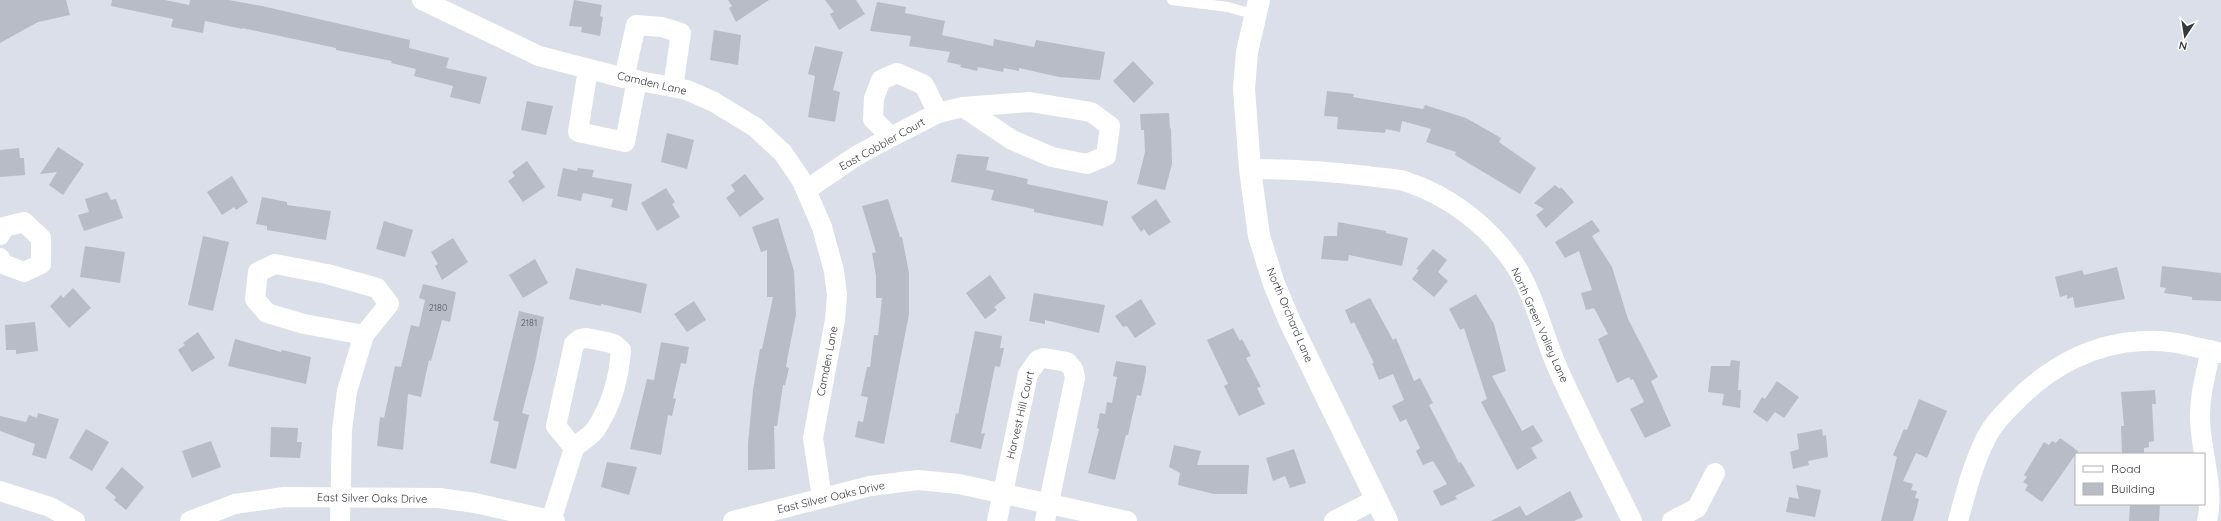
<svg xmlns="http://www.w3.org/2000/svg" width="2221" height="521" font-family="Quicksand,sans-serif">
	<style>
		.building { fill: #b8bcc6 }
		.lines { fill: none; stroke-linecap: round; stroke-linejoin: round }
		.service { stroke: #fff; stroke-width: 10 }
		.minor { stroke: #fff; stroke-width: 20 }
		.tertiary { stroke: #fff; stroke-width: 22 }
		.labels { text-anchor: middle; stroke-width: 3.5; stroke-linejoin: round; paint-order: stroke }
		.number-label { font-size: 9px; fill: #56595e }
		.street-label { font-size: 11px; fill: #36383c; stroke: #fff }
	</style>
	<rect width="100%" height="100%" fill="#dbdfe9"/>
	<g class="building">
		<polygon points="0,0 66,0 70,15 38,22 0,43"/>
		<polygon points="112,0 165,0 189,5 190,0 229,0 262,6 410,40 409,48 449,58 446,68 487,77 480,104 450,97 453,86 414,76 416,69 391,63 392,61 336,50 336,48 242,28 242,29 205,21 203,33 171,27 173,19 111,6"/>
		<polygon points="574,0 602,5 600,16 603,17 600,36 581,32 582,27 569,26"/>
		<polygon points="728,0 769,0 736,22 729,8 732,6"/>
		<polygon points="825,0 856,0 865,14 839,30 830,14 834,12"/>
		<polygon points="877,2 906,7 905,13 945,21 942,35 993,46 994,39 1034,47 1036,40 1105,52 1100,80 1059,77 1019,68 1019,71 1004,68 1003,72 978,67 977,71 960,67 961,65 947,62 950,52 909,46 911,36 870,31"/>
		<polygon points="714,30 741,35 738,65 710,60"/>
		<polygon points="815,46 843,52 833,90 840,92 835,122 808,117 815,76 808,74"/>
		<polygon points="1133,61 1154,83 1134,103 1113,81"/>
		<polygon points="1327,91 1354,94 1353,97 1423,109 1425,105 1466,118 1501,138 1499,142 1536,168 1520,194 1455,155 1456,152 1426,142 1431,129 1402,121 1400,132 1386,129 1385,133 1337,129 1338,117 1324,116"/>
		<polygon points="527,101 553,106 546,135 521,130"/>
		<polygon points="1169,113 1170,129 1171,128 1172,164 1165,190 1137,184 1145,152 1144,130 1141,130 1140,114"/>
		<polygon points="667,133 694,140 687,169 661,162"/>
		<polygon points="58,147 84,164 63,195 49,185 57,172 40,174"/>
		<polygon points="19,148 20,158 24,158 25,175 0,177 0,150"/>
		<polygon points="957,154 989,157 986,170 1028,179 1027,184 1108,201 1103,226 1034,212 1034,209 991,200 994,190 951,182"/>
		<polygon points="527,161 545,187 523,202 508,181 515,176 512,172"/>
		<polygon points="563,168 577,171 578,168 594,170 592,177 632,184 627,211 611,207 613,199 583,193 581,201 557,196"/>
		<polygon points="745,174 764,199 740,217 726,198 735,191 731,185"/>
		<polygon points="232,176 248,202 236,210 234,207 222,215 207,192"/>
		<polygon points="1555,185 1560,189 1561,187 1574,202 1546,228 1536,215 1544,209 1534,203"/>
		<polygon points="666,188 675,202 672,204 680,217 657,231 641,203"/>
		<polygon points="107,192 111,200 116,199 123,218 84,231 78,215 89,212 85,199"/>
		<polygon points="262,197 287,202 287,205 331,211 326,240 267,230 267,226 256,224"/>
		<polygon points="888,199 900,237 902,237 909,273 909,314 884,444 855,437 858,421 863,422 868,397 861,396 867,367 870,367 874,335 878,335 882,298 876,298 876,276 872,253 876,252 862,206"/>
		<polygon points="1156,199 1171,222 1149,236 1144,229 1141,232 1131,217"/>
		<polygon points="778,218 794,271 796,315 788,355 786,367 789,368 785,385 783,385 777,426 774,426 775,469 748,470 748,444 753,390 760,349 762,349 773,297 767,297 767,250 761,252 752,227"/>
		<polygon points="1592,220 1600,231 1592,236 1612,267 1628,319 1658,377 1651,381 1671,426 1645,438 1630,409 1644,402 1633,379 1631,380 1629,377 1617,383 1598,339 1608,334 1594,308 1586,310 1581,293 1592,290 1579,251 1565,258 1555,242"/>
		<polygon points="384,221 413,230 405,257 376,249"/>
		<polygon points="1338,222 1386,231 1386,233 1408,238 1402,266 1349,255 1348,261 1321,259 1324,236 1337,236"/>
		<polygon points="203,236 229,242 213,311 188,305"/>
		<polygon points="453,238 468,262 442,280 435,266 438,264 431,252"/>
		<polygon points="85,246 125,252 120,283 80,277"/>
		<polygon points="1433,249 1447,260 1438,272 1448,281 1434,297 1412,279 1419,270 1416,269"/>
		<polygon points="535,259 548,283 523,298 509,275"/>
		<polygon points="2162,266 2221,273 2221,301 2192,300 2192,297 2164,293 2166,288 2160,287"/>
		<polygon points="2117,267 2125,299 2075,308 2073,297 2067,299 2067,295 2060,297 2055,277 2082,270 2084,275"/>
		<polygon points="576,268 647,284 641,313 601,304 601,306 569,299"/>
		<polygon points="990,275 1006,298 994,307 997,310 985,319 966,293"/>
		<polygon points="423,284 456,292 450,322 442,320 431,361 429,360 421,397 408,394 403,450 377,446 380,417 384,418 395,366 401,367 411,325 419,327 425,300 419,298"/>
		<polygon points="73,288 91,308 69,328 50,306 61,295 63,298"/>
		<polygon points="1034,293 1105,305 1099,333 1045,320 1045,324 1029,321"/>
		<polygon points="1476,294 1494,324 1506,371 1492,376 1522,431 1533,425 1543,441 1531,448 1537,458 1517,470 1481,402 1487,399 1464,328 1460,330 1449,309"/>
		<polygon points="1370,298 1393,340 1396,338 1414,381 1420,378 1433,403 1429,405 1459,463 1461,462 1475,486 1455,496 1457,499 1441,506 1433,491 1447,484 1433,461 1423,465 1416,451 1420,448 1406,419 1400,422 1392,406 1404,400 1393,374 1379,380 1372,363 1374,363 1354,322 1351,324 1345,310"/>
		<polygon points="1141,299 1156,324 1135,338 1127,326 1123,327 1115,316"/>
		<polygon points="694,301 706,320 687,332 674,314"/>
		<polygon points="519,311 544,317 535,363 522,413 529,415 516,469 490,463 499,422 493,420"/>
		<polygon points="35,322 38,351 16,354 16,350 6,350 5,325"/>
		<polygon points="1233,328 1240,341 1242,339 1251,356 1246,358 1261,387 1257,388 1265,404 1239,416 1224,386 1228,384 1207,340"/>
		<polygon points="975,331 1002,336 1000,348 1004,348 1000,367 995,366 981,434 985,433 981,449 950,442 956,413 958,414"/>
		<polygon points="198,332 215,358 192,372 178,350 185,345 183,343"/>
		<polygon points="235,339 281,352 282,350 311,357 306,384 228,366"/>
		<polygon points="661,342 689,347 686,364 681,363 673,398 676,399 672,416 668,415 661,455 630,449 647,379 654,380"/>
		<polygon points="1731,360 1740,361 1738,390 1741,390 1740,408 1722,405 1724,394 1708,392 1711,366 1730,366"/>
		<polygon points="1116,361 1146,366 1146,372 1141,396 1137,395 1128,435 1126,435 1115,480 1088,473 1099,429 1097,428 1100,413 1105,414 1107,402 1112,403 1117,377 1113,376"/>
		<polygon points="1777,381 1799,397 1784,418 1775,412 1767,422 1753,412 1762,397 1765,399"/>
		<polygon points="2155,390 2156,404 2152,404 2154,441 2149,442 2149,447 2144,448 2144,453 2122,454 2121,426 2124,426 2121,392"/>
		<polygon points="1919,399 1947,411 1927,458 1916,453 1903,481 1913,484 1911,490 1917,491 1915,498 1919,499 1915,515 1913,521 1881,521 1897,457 1893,455 1904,429 1907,430"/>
		<polygon points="38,413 59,419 46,459 32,455 35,444 0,431 0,416 26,422 29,415 37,418"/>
		<polygon points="271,427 298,428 297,442 302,442 300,458 270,457"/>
		<polygon points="86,429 109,442 92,471 69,458"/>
		<polygon points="1822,429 1823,436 1826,435 1828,457 1808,461 1809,465 1793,469 1790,452 1799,449 1797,434"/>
		<polygon points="2060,438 2078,451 2042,502 2025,490 2028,485 2023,482 2027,477 2024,475 2044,442 2049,445 2052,441 2056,443"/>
		<polygon points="211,441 221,467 192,478 182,451"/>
		<polygon points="1174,445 1201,451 1197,465 1249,465 1247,494 1214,494 1178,485 1180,473 1169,467"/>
		<polygon points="1294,449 1306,483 1290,488 1285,476 1273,481 1266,458"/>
		<polygon points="607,462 637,467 629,495 601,487"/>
		<polygon points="122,467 144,487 126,510 114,500 116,497 105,488"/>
		<polygon points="1796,485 1821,490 1815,517 1786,512 1789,497 1799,499"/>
		<polygon points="1570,491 1583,517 1574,521 1491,521 1520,506 1526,516"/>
		<polygon points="2130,504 2160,504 2159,521 2129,521"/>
	</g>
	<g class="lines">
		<polyline class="service" points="1172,0 1228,7 1255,15"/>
		<g class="minor">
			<polyline points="422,0 539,56 624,78 687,90 714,102 755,127 783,153 802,181 822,227 834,271 837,295 835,320 813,438 822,498"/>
			<polyline points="588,69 578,132 625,142 637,80"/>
			<polyline points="624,78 636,25 662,27 681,33 673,87"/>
			<polyline points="891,137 873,119 874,98 881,80 897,73 924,85 938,113"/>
			<path d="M1250,169C1290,169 1328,171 1368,176C1379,178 1393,178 1404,181C1449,195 1489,226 1515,265C1535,296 1543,335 1558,369C1581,420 1607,470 1632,521"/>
			<polyline points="806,190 856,156 891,137 938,113 963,107 1030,102 1091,112 1110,126 1106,156 1087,164 1052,157 1012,140 963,107"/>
			<polyline points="0,235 4,227 24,222 41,238 41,264 24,272 3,264 0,258"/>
			<path d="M586,338L607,342L614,344L621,350C619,377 611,407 595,430C590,437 580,442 574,448L556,426L574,344L580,339Z"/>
			<polyline points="0,491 50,507 75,521"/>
			<polyline points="190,521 235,504 284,497 439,498 475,503 555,521"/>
			<polyline points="340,521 342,430 347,391 364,335 304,324 267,313 255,299 258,272 275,264 327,274 377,288 389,304 364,335"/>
			<polyline points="551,521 574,448"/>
			<polyline points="733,521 870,486 918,480 959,484 1127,521"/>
			<polyline points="997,521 1028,374 1038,360 1044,358 1067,362 1073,369 1075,378 1045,521"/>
			<polyline points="1334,521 1377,499"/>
			<polyline points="1672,521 1697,508 1715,473"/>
			<path d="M1958,521C1966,492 1973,464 1986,438C1993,424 2004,413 2015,402C2049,367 2093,343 2143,341C2170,339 2195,347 2221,353"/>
			<path d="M2207,521C2215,488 2201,453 2200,420C2199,397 2206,373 2211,350"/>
		</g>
		<polyline class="tertiary" points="1259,0 1247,52 1244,89 1250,169 1259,236 1274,284 1290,322 1387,521"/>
	</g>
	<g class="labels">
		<g class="number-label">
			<text x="438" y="311">2180</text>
			<text x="529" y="326">2181</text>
		</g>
		<g class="street-label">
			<text transform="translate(652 83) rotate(13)" y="4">Camden Lane</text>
			<text transform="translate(882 144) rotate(-29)" y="4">East Cobbler Court</text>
			<text transform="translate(1290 315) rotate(67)" y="4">North Orchard Lane</text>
			<text transform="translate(1540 325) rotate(66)" y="4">North Green Valley Lane</text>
			<text transform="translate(827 361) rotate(-79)" y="4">Camden Lane</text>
			<text transform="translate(1020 415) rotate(-77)" y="4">Harvest Hill Court</text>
			<text transform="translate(831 497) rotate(-13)" y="4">East Silver Oaks Drive</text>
			<text transform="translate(372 498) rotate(1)" y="4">East Silver Oaks Drive</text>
		</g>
	</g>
	<rect x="2075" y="453" width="130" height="52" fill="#ffffff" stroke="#afafb1"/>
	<rect x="2083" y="466" width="20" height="6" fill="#ffffff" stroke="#afafb1"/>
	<text x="2111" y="473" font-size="12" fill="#36383c">Road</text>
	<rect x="2083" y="483" width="20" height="12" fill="#b8bcc6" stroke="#afafb1"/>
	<text x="2111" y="493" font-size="12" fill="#36383c">Building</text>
	<g transform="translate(2185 36) rotate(192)" stroke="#ffffff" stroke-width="3" paint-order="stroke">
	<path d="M0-3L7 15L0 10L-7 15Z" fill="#36383c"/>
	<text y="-6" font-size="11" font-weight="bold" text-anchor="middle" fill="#36383c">N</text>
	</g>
</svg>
